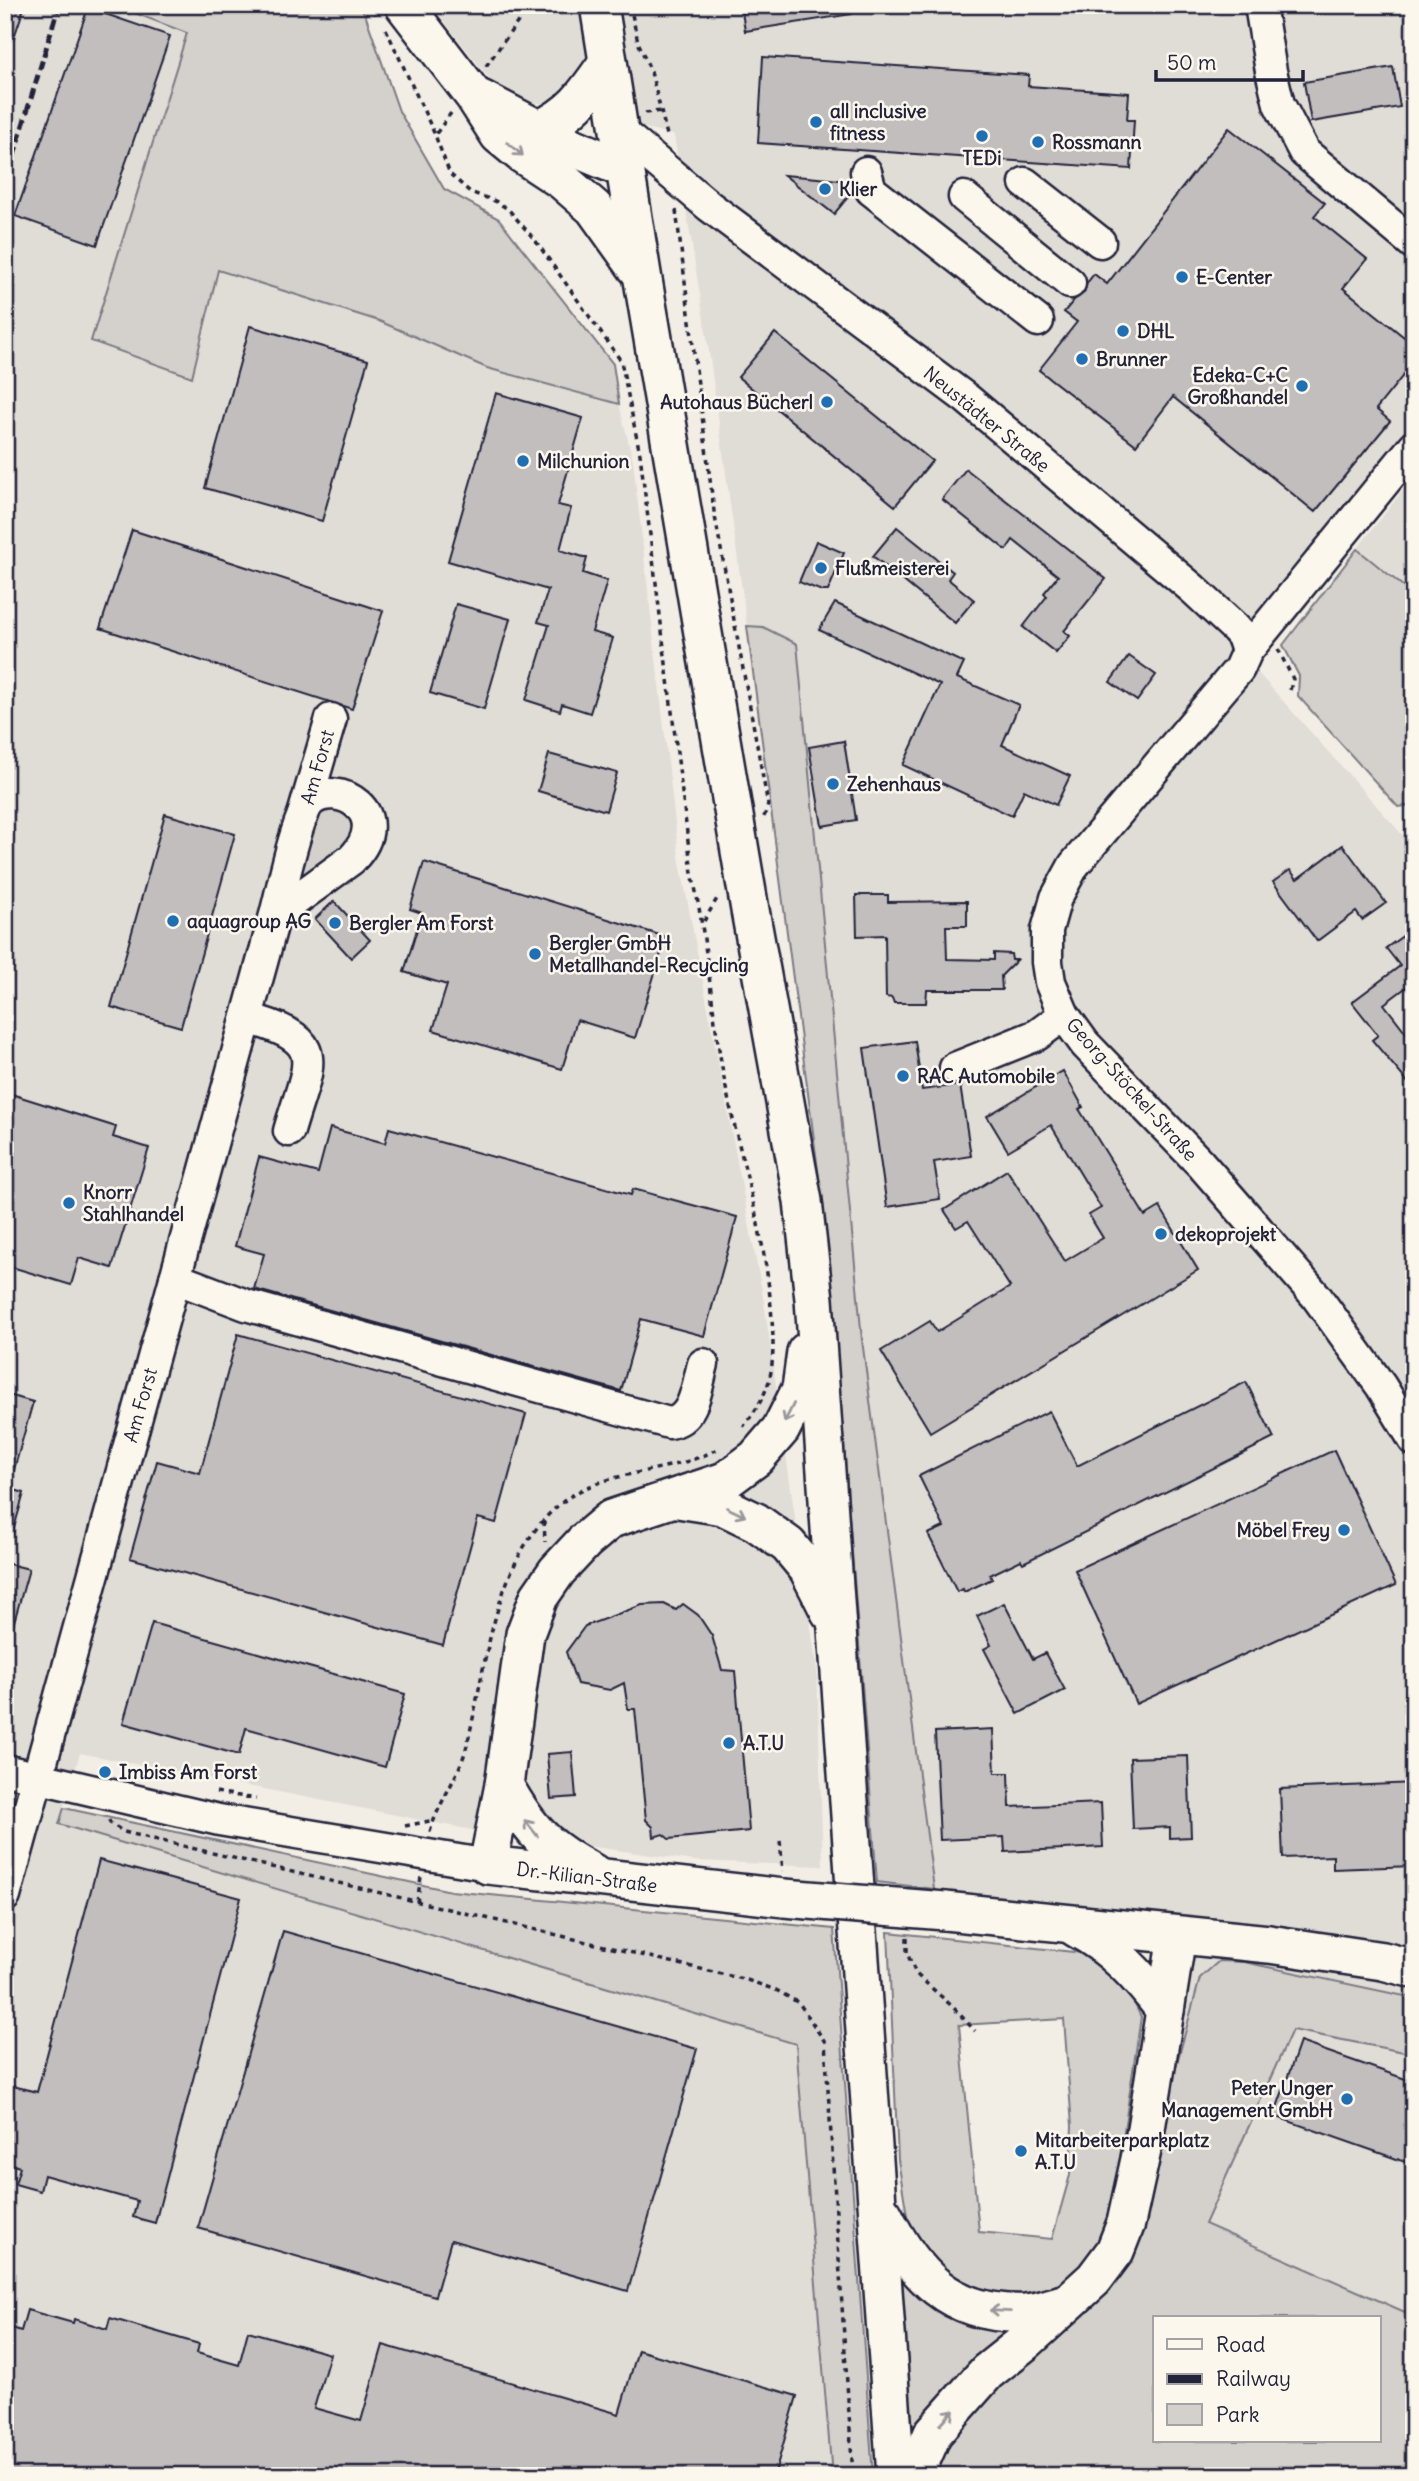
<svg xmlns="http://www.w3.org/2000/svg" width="1419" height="2481" font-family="Delius,sans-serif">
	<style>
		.built { fill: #e0dcd6 }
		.green { fill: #d4d1cc; stroke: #7b7a84; stroke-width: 2; fill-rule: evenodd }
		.building { fill: #c2bebe; stroke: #22223b; stroke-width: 2 }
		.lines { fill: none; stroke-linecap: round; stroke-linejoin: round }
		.minor-casing { stroke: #22223b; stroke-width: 35 }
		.major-casing { stroke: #22223b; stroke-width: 42 }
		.path { stroke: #22223b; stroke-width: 3.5; stroke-dasharray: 5 5; stroke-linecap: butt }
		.minor { stroke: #fbf7ec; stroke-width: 30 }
		.major { stroke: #fbf7ec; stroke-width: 37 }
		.rail { stroke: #22223b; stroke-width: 5; stroke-dasharray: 10 5; stroke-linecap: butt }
		.major-bridge-casing { stroke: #22223b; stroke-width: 42; stroke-linecap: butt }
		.major-bridge { stroke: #fbf7ec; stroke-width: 37 }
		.oneway { stroke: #99979c }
		.poi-dot { fill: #1f6fb2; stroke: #fbf7ec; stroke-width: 2.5 }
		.labels { text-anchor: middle; stroke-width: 5; stroke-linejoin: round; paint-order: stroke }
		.poi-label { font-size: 19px; font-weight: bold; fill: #22223b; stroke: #fbf7ec; text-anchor: start }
		.street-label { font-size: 19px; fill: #22223b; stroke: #fbf7ec }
	</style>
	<rect width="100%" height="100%" fill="#f2eee5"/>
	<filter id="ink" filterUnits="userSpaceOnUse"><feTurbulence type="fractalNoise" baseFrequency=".0143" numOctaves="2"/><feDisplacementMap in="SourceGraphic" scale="14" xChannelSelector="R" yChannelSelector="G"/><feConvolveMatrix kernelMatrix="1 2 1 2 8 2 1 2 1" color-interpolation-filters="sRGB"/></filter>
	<g filter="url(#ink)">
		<g class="built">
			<polygon points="5,5 114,5 187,33 91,341 218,270 379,321 487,368 619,404 633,461 679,857 764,1302 817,1670 823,1866 695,1861 472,1830 80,1753 59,1823 796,2044 832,2476 5,2476"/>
			<polygon points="431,5 1414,5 1414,432 1256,617 1258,673 1414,848 1414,2316 1141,2196 1188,1991 1191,1917 934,1889 862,1340 763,627 747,626 708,344 674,135 551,104 522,102 492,82"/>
			<polygon points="1414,476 1414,595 1357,549"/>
		</g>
		<g class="green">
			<polygon points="114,5 360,5 366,17 399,111 444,189 499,219 613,364 619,404 487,368 379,321 218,270 192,377 91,341 187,33"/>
			<polygon points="1357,549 1414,595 1414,805 1398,807 1298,696 1299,676 1283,645"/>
			<polygon points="747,626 763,627 797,644 862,1340 934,1889 877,1882 830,1262"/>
			<path d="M332,809C386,822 324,863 307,876L300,877L297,871C303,851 307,812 332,809Z"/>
			<polygon points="64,1808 451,1891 834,1929 873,2476 832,2476 796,2044 59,1824"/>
			<path d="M888,1932L1083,1953L1127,1988L1141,2017L1110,2224L1089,2268L1052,2293L990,2295L929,2263L908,2222L898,2160ZM1064,2019L1072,2126L1070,2175L1052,2239L979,2232L959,2025Z"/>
			<path d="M1219,1961L1244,1962L1414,1998V2054L1292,2030L1205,2224L1414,2316V2476H925V2472L993,2385L1076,2321L1109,2289L1141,2196L1200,1978ZM1155,2318H1379V2441H1155Z"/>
			<polygon points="893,2257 1030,2325 907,2456"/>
		</g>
		<g class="building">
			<polygon points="5,5 25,5 8,55 5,54"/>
			<polygon points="741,5 851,5 852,14 745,31"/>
			<polygon points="88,8 170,36 97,245 15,216"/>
			<polygon points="763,57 1029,75 1028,86 1129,93 1127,120 1134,120 1131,169 758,143"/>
			<polygon points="1393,67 1400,107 1311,122 1304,82"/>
			<polygon points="1229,128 1325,203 1314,216 1367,259 1343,288 1414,345 1414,362 1376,409 1390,421 1315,512 1173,397 1136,445 1039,370 1077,322 1064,312 1074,300 1084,293 1087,283 1094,274 1107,284"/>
			<polygon points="784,175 840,180 853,191 834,214"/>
			<polygon points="250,326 368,360 322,521 205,488"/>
			<polygon points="775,333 932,461 895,506 738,377"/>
			<polygon points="496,393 583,418 558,505 571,508 560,550 587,558 583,573 607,581 592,632 613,638 590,713 562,704 560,711 526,700 549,625 538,622 548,590 448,561"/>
			<polygon points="966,469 1106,579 1064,631 1070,636 1056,653 1023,627 1047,596 1044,593 1058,576 1013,540 1006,550 942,499"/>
			<polygon points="897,527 953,572 948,579 974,600 955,623 873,556"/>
			<polygon points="132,530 383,611 352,709 100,628"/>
			<polygon points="816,541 844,553 828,591 822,591 799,582"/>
			<polygon points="835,603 964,663 957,678 1019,705 1002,745 1070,776 1056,805 1024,790 1012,816 903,765 940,685 819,630"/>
			<polygon points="456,604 510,619 484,709 430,693"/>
			<polygon points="1129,656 1156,675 1137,701 1110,682"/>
			<polygon points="844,741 856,820 822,826 809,747"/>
			<polygon points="549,754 617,773 606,811 538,791"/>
			<polygon points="165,814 235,834 181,1027 111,1007"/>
			<polygon points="1343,845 1386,903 1362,920 1356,912 1317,941 1273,882 1290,870 1297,879"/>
			<polygon points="424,862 666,937 635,1038 577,1020 562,1069 433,1030 447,985 404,972 422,913 410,909"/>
			<polygon points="856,895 888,895 888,902 967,901 967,926 946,926 947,959 994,960 994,953 1011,954 1012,960 1017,960 1001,976 1002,990 927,990 926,1003 894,1003 892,998 886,997 885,935 857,936"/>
			<polygon points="334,901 370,940 351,958 315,919"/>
			<polygon points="1414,928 1414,985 1412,983 1384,1004 1414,1043 1414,1090 1372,1040 1378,1035 1352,1002 1400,966 1386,948"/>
			<polygon points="915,1041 922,1090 960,1085 971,1156 934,1162 940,1199 887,1207 864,1048"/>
			<polygon points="1063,1071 1083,1107 1079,1109 1145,1216 1160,1207 1198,1270 930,1432 881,1351 930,1321 937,1332 1010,1287 968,1221 956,1228 944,1210 1007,1170 1065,1261 1103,1238 1089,1215 1101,1208 1051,1125 1008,1151 987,1116"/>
			<polygon points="5,1092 116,1127 113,1137 149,1148 112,1268 79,1258 71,1285 5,1265"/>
			<polygon points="330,1128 385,1143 389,1128 631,1195 633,1189 737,1217 704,1336 641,1319 621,1391 254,1289 264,1254 235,1246 259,1157 318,1173"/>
			<polygon points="238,1334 526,1414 496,1523 478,1518 443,1645 130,1558 157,1461 200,1473"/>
			<polygon points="1246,1382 1274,1438 1023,1563 1021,1560 990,1575 992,1579 964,1592 963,1589 957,1592 928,1534 944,1527 919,1476 1049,1411 1077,1466"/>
			<polygon points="5,1394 33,1402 10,1484 5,1484"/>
			<polygon points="1334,1450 1396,1585 1136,1704 1075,1570"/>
			<polygon points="5,1487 24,1493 10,1542 5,1541"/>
			<polygon points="5,1563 29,1569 10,1636 5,1635"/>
			<polygon points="1004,1603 1033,1659 1045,1653 1065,1690 1018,1714 984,1649 991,1645 977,1616"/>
			<polygon points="664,1604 676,1610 683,1604 698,1615 712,1636 722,1670 735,1671 749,1831 669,1839 663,1834 654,1837 653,1827 646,1820 635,1709 628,1709 624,1683 610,1690 577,1684 566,1652 585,1626 642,1605"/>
			<polygon points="152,1623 405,1694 385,1767 246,1728 239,1755 123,1723"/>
			<polygon points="993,1729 995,1773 1009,1773 1010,1807 1101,1803 1103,1847 1005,1852 1004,1837 940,1840 935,1732"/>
			<polygon points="572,1752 576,1797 551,1799 547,1754"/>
			<polygon points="1188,1756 1191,1837 1170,1838 1170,1827 1133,1829 1130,1758"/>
			<polygon points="1414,1783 1414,1866 1333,1869 1333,1856 1283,1858 1280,1789"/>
			<polygon points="99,1860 241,1898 155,2223 133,2217 137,2201 44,2175 40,2191 15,2184 20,2167 5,2163 5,2084 37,2092"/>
			<polygon points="283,1931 697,2049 628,2291 451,2240 435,2296 198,2228"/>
			<polygon points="1300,2042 1414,2082 1414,2165 1274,2116"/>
			<polygon points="27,2310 73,2323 74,2319 107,2329 110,2318 199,2344 197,2353 239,2365 248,2331 330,2354 314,2408 361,2421 383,2345 619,2414 638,2350 797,2396 774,2476 5,2476 5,2326 21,2331"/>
		</g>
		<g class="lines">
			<defs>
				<g id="minor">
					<polyline points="1260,5 1271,71 1279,104 1304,152 1414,244"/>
					<polyline points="619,130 709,206 967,399 1193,589 1236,629 1242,636 1247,651"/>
					<polyline points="866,172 871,190 1038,321"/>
					<polyline points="1025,183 1100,242"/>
					<polyline points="964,197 1070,283"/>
					<polyline points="1414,446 1247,651 1239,669 1074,865 1056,898 1047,930 1047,962 1050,982 1064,1015 1085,1044 1200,1163 1316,1296 1381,1386 1414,1440"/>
					<polyline points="303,815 331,719"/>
					<path d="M247,1018C331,1041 309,1061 289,1131"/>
					<polyline points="955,1068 1037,1035 1064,1015"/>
					<path d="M175,1278L246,1305L669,1423C695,1420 697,1385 703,1364"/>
					<polyline points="5,1770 219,1820 488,1865"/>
					<path d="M5,1896L275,915L352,859C396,813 337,779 311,801C297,814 281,893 275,915"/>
				</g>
				<g id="major">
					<polyline points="404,5 474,96 499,135 522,154 563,181 594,208 637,268"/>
					<polyline points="599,5 642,274 750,910 803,1201 814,1299 896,2476"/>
					<polyline points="481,99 572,147 625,169"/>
					<path d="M538,130C574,113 585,95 608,62"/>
					<polyline points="678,1499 723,1506 756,1522 788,1545 808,1569 830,1612"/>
					<path d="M504,1785C530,1831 546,1848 593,1873"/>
					<polyline points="784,1898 488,1865 504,1785 525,1634 539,1597 557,1571 585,1541 611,1519 725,1481 756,1458 781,1429 801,1389 806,1352"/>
					<polyline points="945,1911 1269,1944 1383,1961 1414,1969"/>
					<path d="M1076,1928C1114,1948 1139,1976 1165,2010"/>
					<path d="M883,2214C914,2275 950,2316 1025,2313C1039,2312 1054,2306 1067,2303"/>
					<polyline points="914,2476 933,2433 987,2372 1026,2341 1094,2279 1115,2251 1126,2223 1144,2141 1177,1936"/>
				</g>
			</defs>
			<use href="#minor" class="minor-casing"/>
			<use href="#major" class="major-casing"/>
			<g class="path">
				<polyline points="370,5 376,14"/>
				<polyline points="630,5 638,42 651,72 668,139"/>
				<polyline points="386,29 435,135"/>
				<polyline points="486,66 530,5"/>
				<path d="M451,113L435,135L450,174L470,192L495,201L508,209L535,240L621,361L640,454L692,873C707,939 711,1006 723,1073C738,1151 764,1227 771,1307C773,1331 775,1357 769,1381C764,1398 754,1413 743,1427"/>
				<polyline points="645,113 661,111"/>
				<polyline points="676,210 714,511 768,805 764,817"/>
				<polyline points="1278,649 1293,679 1289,694"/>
				<polyline points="1410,831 1414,827"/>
				<polyline points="704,921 718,897"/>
				<polyline points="544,1521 545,1542"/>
				<polyline points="216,1792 256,1799"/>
				<polyline points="109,1820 110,1823 124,1832 747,1980 776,1990 799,2003 825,2042 853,2476"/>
				<polyline points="405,1826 434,1820"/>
				<path d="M430,1832C438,1803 458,1778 466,1749C487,1667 493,1551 568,1498C611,1468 675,1474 719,1448"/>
				<polyline points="780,1841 783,1871"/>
				<polyline points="417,1902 421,1877"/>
				<polyline points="907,1937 907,1953 916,1974 953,2007 975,2031"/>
			</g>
			<use href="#minor" class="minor"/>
			<use href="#major" class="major"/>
			<polyline class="rail" points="5,185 59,5"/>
			<defs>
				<polyline id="major-bridge" points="784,1898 945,1911"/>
			</defs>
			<use href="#major-bridge" class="major-bridge-casing"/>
			<use href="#major-bridge" class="major-bridge"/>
		</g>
		<defs><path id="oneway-shaft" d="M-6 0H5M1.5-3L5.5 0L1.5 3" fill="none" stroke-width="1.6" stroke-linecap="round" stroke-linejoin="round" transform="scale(1.75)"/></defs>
		<g class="oneway">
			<use href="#oneway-shaft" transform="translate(515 149) rotate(40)"/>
			<use href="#oneway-shaft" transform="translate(789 1413) rotate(116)"/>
			<use href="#oneway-shaft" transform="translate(736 1512) rotate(26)"/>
			<use href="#oneway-shaft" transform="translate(531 1828) rotate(-129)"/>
			<use href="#oneway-shaft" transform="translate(1000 2311) rotate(-177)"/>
			<use href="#oneway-shaft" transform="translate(947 2417) rotate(-48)"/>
		</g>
	</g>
	<g class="poi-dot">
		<circle cx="816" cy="122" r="7"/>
		<circle cx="982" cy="136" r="7"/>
		<circle cx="1038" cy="142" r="7"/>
		<circle cx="825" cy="189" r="7"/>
		<circle cx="1182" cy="277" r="7"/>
		<circle cx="1123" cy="331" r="7"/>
		<circle cx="1082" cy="359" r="7"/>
		<circle cx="1302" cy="386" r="7"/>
		<circle cx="827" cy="402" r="7"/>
		<circle cx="523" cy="461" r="7"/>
		<circle cx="821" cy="568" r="7"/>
		<circle cx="833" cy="784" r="7"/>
		<circle cx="173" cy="921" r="7"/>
		<circle cx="335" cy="923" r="7"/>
		<circle cx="535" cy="954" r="7"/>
		<circle cx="903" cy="1076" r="7"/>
		<circle cx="69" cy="1203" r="7"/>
		<circle cx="1161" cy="1234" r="7"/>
		<circle cx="1344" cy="1530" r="7"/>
		<circle cx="729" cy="1743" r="7"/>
		<circle cx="105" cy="1772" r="7"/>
		<circle cx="1347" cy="2099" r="7"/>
		<circle cx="1021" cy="2151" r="7"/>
	</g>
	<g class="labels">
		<g class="poi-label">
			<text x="830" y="118">all inclusive<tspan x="830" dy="22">fitness</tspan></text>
			<text x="1052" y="149">Rossmann</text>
			<text x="982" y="165" text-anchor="middle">TEDi</text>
			<text x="839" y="196">Klier</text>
			<text x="1196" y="284">E-Center</text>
			<text x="1137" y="338">DHL</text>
			<text x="1096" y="366">Brunner</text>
			<text x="1288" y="382" text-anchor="end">Edeka-C+C<tspan x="1288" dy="22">Großhandel</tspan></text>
			<text x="813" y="409" text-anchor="end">Autohaus Bücherl</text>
			<text x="537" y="468">Milchunion</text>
			<text x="835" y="575">Flußmeisterei</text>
			<text x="847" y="791">Zehenhaus</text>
			<text x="187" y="928">aquagroup AG</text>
			<text x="349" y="930">Bergler Am Forst</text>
			<text x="549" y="950">Bergler GmbH<tspan x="549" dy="22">Metallhandel-Recycling</tspan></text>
			<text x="917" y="1083">RAC Automobile</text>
			<text x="83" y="1199">Knorr<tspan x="83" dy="22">Stahlhandel</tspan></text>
			<text x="1175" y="1241">dekoprojekt</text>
			<text x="1330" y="1537" text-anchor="end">Möbel Frey</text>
			<text x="743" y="1750">A.T.U</text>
			<text x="119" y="1779">Imbiss Am Forst</text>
			<text x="1333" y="2095" text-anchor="end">Peter Unger<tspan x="1333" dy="22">Management GmbH</tspan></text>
			<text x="1035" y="2147">Mitarbeiterparkplatz<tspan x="1035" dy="22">A.T.U</tspan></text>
		</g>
		<g class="street-label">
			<text transform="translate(987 419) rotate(39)" y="7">Neustädter Straße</text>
			<text transform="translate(317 767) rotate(-74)" y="7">Am Forst</text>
			<text transform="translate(1132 1089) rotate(48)" y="7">Georg-Stöckel-Straße</text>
			<text transform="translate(140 1405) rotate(-74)" y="7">Am Forst</text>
			<text transform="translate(587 1877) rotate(7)" y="7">Dr.-Kilian-Straße</text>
		</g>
	</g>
	<rect width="1419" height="2481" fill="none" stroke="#fbf7ec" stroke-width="28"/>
	<rect x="14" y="14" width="1391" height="2453" fill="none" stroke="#22223b" stroke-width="2.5" filter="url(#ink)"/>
	<rect x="1153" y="2316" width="228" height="126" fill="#fbf7ec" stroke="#a4a2a5" stroke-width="2"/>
	<rect x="1167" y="2339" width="35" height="10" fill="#fbf7ec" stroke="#a4a2a5" stroke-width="2"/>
	<text x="1216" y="2352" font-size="21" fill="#22223b">Road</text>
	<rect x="1167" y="2374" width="35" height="10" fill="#22223b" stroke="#a4a2a5" stroke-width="2"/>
	<text x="1216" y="2386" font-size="21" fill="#22223b">Railway</text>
	<rect x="1167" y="2404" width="35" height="21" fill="#d4d1cc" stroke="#a4a2a5" stroke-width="2"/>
	<text x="1216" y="2422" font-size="21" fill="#22223b">Park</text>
	<path d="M1156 70v10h147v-10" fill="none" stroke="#22223b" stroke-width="3.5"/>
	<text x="1167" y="70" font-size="21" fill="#22223b" stroke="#fbf7ec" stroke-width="5" paint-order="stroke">50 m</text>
</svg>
